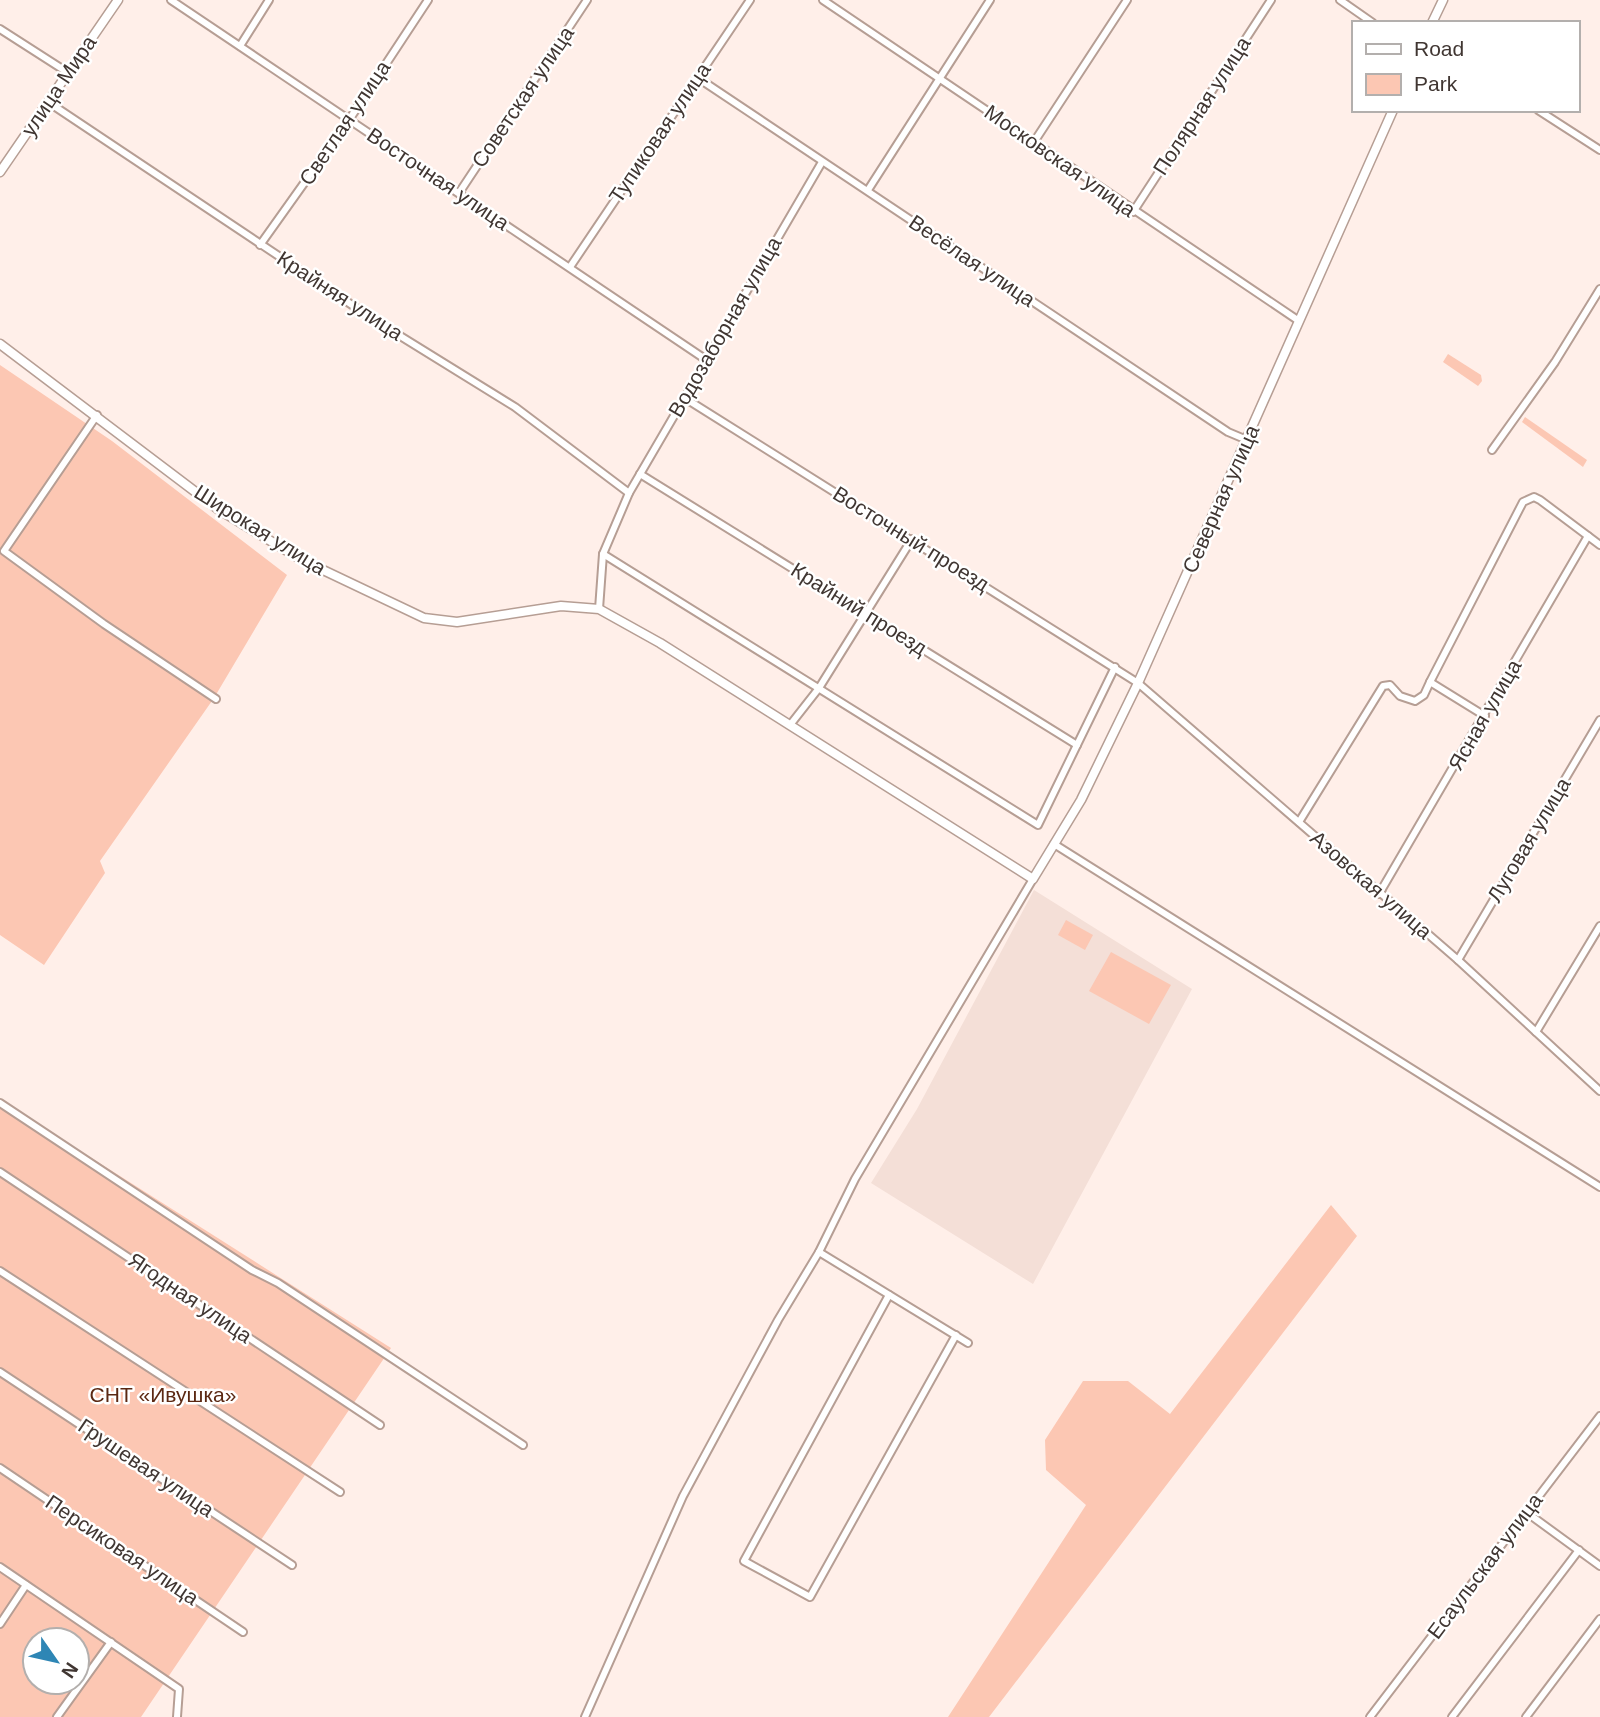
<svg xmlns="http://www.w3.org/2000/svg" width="1600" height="1717" font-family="Helvetica,sans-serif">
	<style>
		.built { fill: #f4dfd7 }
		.green { fill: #fcc7b3; fill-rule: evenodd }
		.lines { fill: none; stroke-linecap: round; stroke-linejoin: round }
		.minor-casing { stroke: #b69e94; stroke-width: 10 }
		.tertiary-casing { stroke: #b69e94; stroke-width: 11 }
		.minor { stroke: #fff; stroke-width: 6 }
		.tertiary { stroke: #fff; stroke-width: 8 }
		.labels { text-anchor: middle; stroke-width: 5; stroke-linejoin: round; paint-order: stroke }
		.street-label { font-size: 21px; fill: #403632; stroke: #fff }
		.park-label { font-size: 21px; fill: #5b2812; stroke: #fff }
	</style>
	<rect width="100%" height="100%" fill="#ffefe9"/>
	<polygon class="built" points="1034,890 1192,989 1033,1284 871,1183 917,1109"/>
	<g class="green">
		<polygon points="1448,354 1481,375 1482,381 1478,386 1443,362"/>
		<polygon points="0,365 112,441 287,575 214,698 100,861 105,873 44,965 0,935"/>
		<polygon points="1525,417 1587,460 1583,467 1522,422"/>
		<polygon points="1066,920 1093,935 1085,950 1058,935"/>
		<polygon points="1111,952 1171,985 1149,1024 1089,991"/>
		<path d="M0,1100L391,1348L141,1717H0ZM35,1640H77V1682H35Z"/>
		<polygon points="1331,1205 1357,1236 989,1717 948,1717 1086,1505 1046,1470 1045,1440 1083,1381 1128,1381 1170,1414"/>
	</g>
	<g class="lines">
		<defs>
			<g id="minor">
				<polyline points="171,0 705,359"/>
				<polyline points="823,0 1299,321"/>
				<polyline points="1340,0 1373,23"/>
				<polyline points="0,29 67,72"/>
				<polyline points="240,46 269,0"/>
				<polyline points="698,78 1228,432 1247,440"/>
				<polyline points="48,102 376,321 515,407 629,493"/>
				<polyline points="1538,110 1600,150"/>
				<polyline points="1034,142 1127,0"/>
				<polyline points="868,190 990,0"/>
				<polyline points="459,193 587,0"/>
				<polyline points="1133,212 1271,0"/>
				<polyline points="260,245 349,120 428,0"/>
				<polyline points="570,267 750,0"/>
				<polyline points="683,397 1138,683 1458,960 1600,1091"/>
				<polyline points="97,415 4,551 104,624 216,699"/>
				<polyline points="1492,450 1555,362 1600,289"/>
				<polyline points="640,474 1077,745"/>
				<polyline points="603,554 1038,825 1115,667"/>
				<polyline points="599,609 603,554 629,493 822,162"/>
				<polyline points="1430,682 1523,502 1534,497 1540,500 1600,545"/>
				<polyline points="790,725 819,688 912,539"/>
				<polyline points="1299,822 1383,686 1390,685 1400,696 1415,701 1424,695 1430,682 1485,716"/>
				<polyline points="1054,844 1600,1187"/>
				<polyline points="1379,894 1588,536"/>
				<polyline points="1458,960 1600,720"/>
				<polyline points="1536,1032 1600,926"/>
				<polyline points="0,1103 252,1270 278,1283 523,1445"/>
				<polyline points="0,1172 380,1425"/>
				<polyline points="819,1252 968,1343"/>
				<polyline points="0,1271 340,1492"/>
				<polyline points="889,1295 744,1561 810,1597 956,1335"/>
				<polyline points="0,1372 292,1565"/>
				<polyline points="0,1468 243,1632"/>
				<polyline points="1526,1512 1600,1566"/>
				<polyline points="0,1567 179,1689 177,1717"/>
				<polyline points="0,1624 26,1585"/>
				<polyline points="57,1717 111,1642"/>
				<polyline points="585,1717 683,1496 778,1320 819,1252 855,1179 1033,879"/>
				<polyline points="1370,1717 1600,1416"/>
				<polyline points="1452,1717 1579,1550"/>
				<polyline points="1526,1717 1600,1619"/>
			</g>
			<g id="tertiary">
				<polyline points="1432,23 1443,0"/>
				<polyline points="0,172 118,0"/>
				<polyline points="0,344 218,509 302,560 424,618 457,622 561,606 599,609 660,643 1033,879 1081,800 1138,683 1393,110"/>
			</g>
		</defs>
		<use href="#minor" class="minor-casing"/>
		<use href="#tertiary" class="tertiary-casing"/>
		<use href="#minor" class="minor"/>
		<use href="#tertiary" class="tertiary"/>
	</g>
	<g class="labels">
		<g class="street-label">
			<text transform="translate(59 86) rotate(-56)" y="7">улица Мира</text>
			<text transform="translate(523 97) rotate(-56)" y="7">Советская улица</text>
			<text transform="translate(1202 106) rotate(-57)" y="7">Полярная улица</text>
			<text transform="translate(345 123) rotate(-56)" y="7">Светлая улица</text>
			<text transform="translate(660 133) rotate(-56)" y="7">Тупиковая улица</text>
			<text transform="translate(1060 161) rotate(35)" y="7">Московская улица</text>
			<text transform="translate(438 179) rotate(34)" y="7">Восточная улица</text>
			<text transform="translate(972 261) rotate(34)" y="7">Весёлая улица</text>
			<text transform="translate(340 296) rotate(33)" y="7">Крайняя улица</text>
			<text transform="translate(725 327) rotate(-60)" y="7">Водозаборная улица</text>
			<text transform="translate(1221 499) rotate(-66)" y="7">Северная улица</text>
			<text transform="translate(260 530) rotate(32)" y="7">Широкая улица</text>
			<text transform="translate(911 539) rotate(32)" y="7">Восточный проезд</text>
			<text transform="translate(859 609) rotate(32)" y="7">Крайний проезд</text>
			<text transform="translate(1485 715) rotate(-60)" y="7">Ясная улица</text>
			<text transform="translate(1529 840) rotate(-59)" y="7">Луговая улица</text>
			<text transform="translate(1371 885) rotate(41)" y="7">Азовская улица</text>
			<text transform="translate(190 1298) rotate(34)" y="7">Ягодная улица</text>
			<text transform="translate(146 1468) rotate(34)" y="7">Грушевая улица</text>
			<text transform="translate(122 1550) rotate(34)" y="7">Персиковая улица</text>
			<text transform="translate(1485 1566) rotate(-53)" y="7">Есаульская улица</text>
		</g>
		<g class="park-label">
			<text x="163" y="1402">СНТ «Ивушка»</text>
		</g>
	</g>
	<rect x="1352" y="21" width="228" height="91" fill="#ffffff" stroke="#b3afad" stroke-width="2"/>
	<rect x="1366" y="44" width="35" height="10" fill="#ffffff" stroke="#b3afad" stroke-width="2"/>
	<text x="1414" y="56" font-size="21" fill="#403632">Road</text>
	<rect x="1366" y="74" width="35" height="21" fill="#fcc7b3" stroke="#b3afad" stroke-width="2"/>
	<text x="1414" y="91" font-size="21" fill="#403632">Park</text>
	<g transform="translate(56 1661) rotate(124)"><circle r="33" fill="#ffffff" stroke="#b3afad" stroke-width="2"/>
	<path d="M0-5L12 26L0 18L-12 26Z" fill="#2e86b5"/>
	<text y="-10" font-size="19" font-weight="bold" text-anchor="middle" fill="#403632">N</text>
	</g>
</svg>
